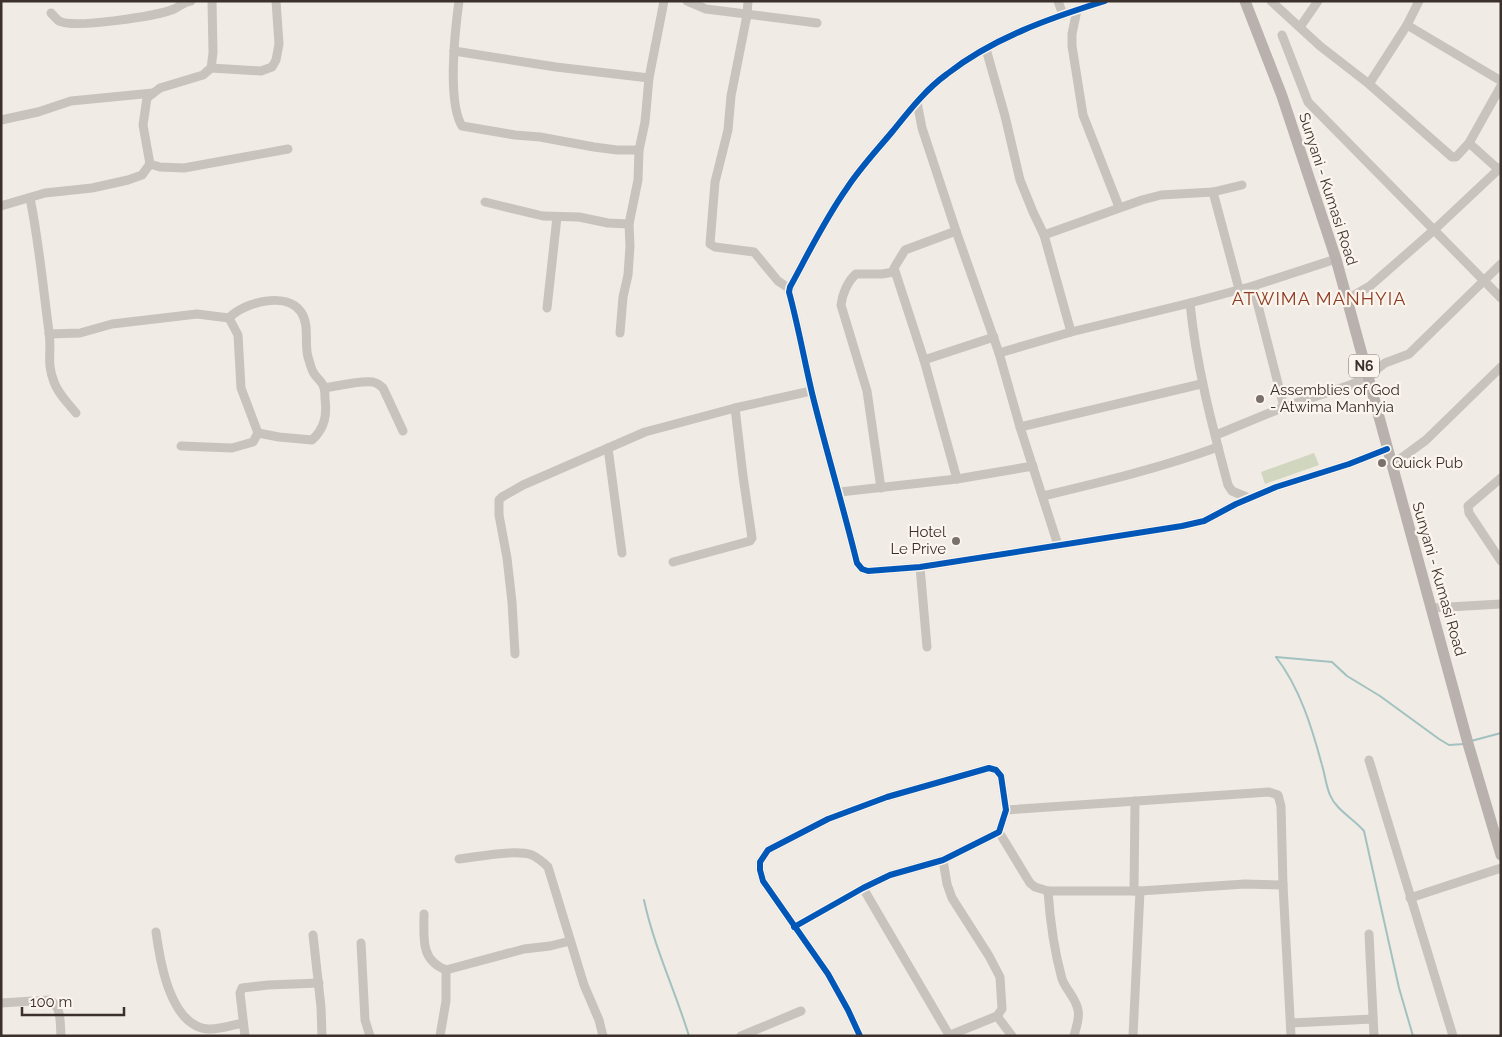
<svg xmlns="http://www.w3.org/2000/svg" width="1502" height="1037" font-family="Raleway,sans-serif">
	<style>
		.green { fill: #d1d6bf }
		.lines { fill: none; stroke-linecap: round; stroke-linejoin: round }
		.stream { stroke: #a1c2c1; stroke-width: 2 }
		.minor { stroke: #c9c3be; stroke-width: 9 }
		.major { stroke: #b8b1ad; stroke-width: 11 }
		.cycleway-casing { stroke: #fbf5ee; stroke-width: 9 }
		.cycleway { stroke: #0057b8; stroke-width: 6 }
		.poi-dot { fill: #7a716c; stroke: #fbf5ee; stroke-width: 2 }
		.labels { text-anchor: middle; stroke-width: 4.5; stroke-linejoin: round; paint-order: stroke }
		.shield { fill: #fbf5ee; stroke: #756b66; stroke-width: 1 }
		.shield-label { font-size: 14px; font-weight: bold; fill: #3b302b }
		.street-label { font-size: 15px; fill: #3b302b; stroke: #fbf5ee }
		.poi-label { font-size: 15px; fill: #3b302b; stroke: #fbf5ee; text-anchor: start }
		.quarter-label { font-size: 18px; letter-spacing: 1px; fill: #8c3b22; stroke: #fbf5ee }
	</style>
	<rect width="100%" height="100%" fill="#f0ebe5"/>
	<polygon class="green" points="1314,453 1319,465 1265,484 1261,472"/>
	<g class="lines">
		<g class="stream">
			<path d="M1276,657C1300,688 1312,728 1322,765C1325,775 1326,786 1330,795C1336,810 1354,819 1364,831L1399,988L1413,1036"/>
			<polyline points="1276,657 1332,662 1347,676 1380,696 1439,739 1449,745 1464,744"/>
			<polyline points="1471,741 1501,733"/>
			<path d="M644,900C654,947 675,990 689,1036"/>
		</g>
		<g class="minor">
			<polyline points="212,1 213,53 211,68 203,75 160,88 147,98 143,125 150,164 160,167 184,168 288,149"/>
			<path d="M459,1C455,30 447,102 462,126L515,135L540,137L594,147L617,150H639"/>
			<polyline points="687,1 706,9 817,23"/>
			<polyline points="748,1 747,15 731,96 728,130 715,182 710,244 715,247 754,252 778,281 790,289"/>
			<polyline points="1058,1 1063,15"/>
			<path d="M1105,1C1050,18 993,38 947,74C925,90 909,111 892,132C877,150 860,168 847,188C825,219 808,254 790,287L789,292C798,325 804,359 812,393C826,450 843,506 857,563L862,569L868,571L920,567L1182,526L1204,521L1236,504L1276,487L1349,464L1387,449"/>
			<polyline points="1271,1 1320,46 1369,84 1452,157 1456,157 1469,143 1501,86"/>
			<polyline points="1077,10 1072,34 1072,46 1083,115 1119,207"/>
			<path d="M51,13C54,16 57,20 59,21C74,29 157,16 174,9C180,6 184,2 191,1"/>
			<polyline points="1407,25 1501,81"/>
			<polyline points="1300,27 1318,1"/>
			<polyline points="1282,35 1308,102 1501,298"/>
			<polyline points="986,49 1005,116 1020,180 1033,212 1044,235 1071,332"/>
			<polyline points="454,51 556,67 649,78"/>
			<polyline points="211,68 261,71 272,67 276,60 279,44 276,1"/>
			<polyline points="1369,84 1407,25 1419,1"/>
			<polyline points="917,102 922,128 956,231 999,353 1020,427 1058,545"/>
			<polyline points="1,120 38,112 71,101 153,93"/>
			<polyline points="1469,143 1498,169"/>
			<polyline points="1213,192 1239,289"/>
			<path d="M30,198C39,242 43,287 49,332C52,351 46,362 54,382C58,394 68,403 76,413"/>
			<polyline points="485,202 543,216 579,217 608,223 629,224"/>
			<polyline points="1,206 45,193 92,188 128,180 142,175 150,164"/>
			<polyline points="956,231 905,250 894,268 924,360 957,479"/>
			<polyline points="1044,235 1142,200 1161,195 1213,192 1242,185"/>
			<polyline points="1253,286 1284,407"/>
			<polyline points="1346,300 1370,286 1434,230 1501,167"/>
			<path d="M1190,303C1196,365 1212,425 1228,485L1232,491L1249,498"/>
			<polyline points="547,308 557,217"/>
			<path d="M229,318C244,302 287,291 301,312C310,325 304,343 308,357C310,363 311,370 315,375C318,379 322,382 324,387C325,391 325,395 325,399C327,415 325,428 312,440L279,437L258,433"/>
			<polyline points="620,333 623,297 628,275 630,246 629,224 638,180 639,150 645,122 649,78 664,1"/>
			<polyline points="49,334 80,333 112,324 197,314 229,318 238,335 241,388 258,433"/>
			<polyline points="999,353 1071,332 1190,303 1253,286 1336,259"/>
			<polyline points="924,360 994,337"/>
			<path d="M324,388C337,386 362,380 373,382C377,383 380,385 383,388L403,431"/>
			<polyline points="1020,427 1201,384"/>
			<polyline points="1216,435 1284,407 1350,385 1367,377 1385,363 1409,354 1501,264"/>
			<polyline points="181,446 232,448 253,442 258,433"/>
			<polyline points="608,448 622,553"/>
			<polyline points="1392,465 1426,440 1501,367"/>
			<polyline points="1501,478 1468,506 1469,513 1501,561"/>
			<path d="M881,488L867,391L841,305C842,294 848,281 856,274H882L894,272"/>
			<polyline points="840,492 957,479 1033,466"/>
			<path d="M1043,496C1102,482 1160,468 1218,447"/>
			<polyline points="673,562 750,541 752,538 743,476 735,408"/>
			<polyline points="920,567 927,647"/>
			<polyline points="1431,608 1501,604"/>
			<polyline points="515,654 512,602 507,558 499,515 499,500 502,497 523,485 645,432 735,408 811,391"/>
			<polyline points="1369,760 1453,1036"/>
			<polyline points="1006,810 1269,792 1278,795 1281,806 1283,885 1291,1036"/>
			<polyline points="999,832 1030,883 1035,887 1048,891 1140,891 1245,884 1283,885"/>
			<path d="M459,859C477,857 516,849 532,855C538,858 543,862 548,867L584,985L599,1020L603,1036"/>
			<polyline points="943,860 947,884 952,898 989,956 1000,977 1002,1009 997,1016 948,1036"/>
			<polyline points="863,888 949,1035"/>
			<path d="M1048,891C1050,921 1054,950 1062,979C1066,990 1076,998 1078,1010C1080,1019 1076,1027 1074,1036"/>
			<polyline points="1134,891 1135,801"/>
			<polyline points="1410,898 1501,868"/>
			<path d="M424,914C424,938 420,960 446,970L524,949L550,946L570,941"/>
			<polyline points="794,927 863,888 890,875 943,860 999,832 1006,810 1001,776 996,770 989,768 887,797 828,819 768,850 760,862 760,870 763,881 828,974 848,1010 860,1036"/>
			<path d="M156,932C160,961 170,1026 208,1029C219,1030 232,1025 243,1023"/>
			<polyline points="1369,934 1374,1036"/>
			<polyline points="313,935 321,1007 322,1036"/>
			<polyline points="361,943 365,1020 370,1036"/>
			<path d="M1,1003L49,1000C62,1005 60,1024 61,1036"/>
			<polyline points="997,1016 1012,1036"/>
			<polyline points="1291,1023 1373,1019"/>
			<polyline points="245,1036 240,993 242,988 268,985 319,983"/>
			<polyline points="440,1036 446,1001 446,970"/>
			<polyline points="741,1036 801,1011"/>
			<polyline points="1133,1036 1140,891"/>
		</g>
		<polyline class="major" points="1245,1 1282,96 1336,259 1469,747 1501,855"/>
		<defs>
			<g id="cycleway">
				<path d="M1105,1C1050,18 993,38 947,74C925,90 909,111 892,132C877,150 860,168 847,188C825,219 808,254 790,287L789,292C798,325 804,359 812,393C826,450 843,506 857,563L862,569L868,571L920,567L1182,526L1204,521L1236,504L1276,487L1349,464L1387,449"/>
				<polyline points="794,927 863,888 890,875 943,860 999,832 1006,810 1001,776 996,770 989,768 887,797 828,819 768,850 760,862 760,870 763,881 828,974 848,1010 860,1036"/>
			</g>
		</defs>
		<use href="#cycleway" class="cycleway-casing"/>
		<use href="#cycleway" class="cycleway"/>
	</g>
	<g class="poi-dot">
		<circle cx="1260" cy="399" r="5"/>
		<circle cx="1382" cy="463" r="5"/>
		<circle cx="956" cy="541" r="5"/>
	</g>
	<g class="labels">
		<rect class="shield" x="1349" y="354.5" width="30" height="23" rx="4"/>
		<g class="shield-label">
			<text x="1364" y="371">N6</text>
		</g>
		<g class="street-label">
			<text transform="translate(1328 189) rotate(72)" y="5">Sunyani - Kumasi Road</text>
			<text transform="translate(1439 579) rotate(74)" y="5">Sunyani - Kumasi Road</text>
		</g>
		<g class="poi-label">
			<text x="1270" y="395">Assemblies of God<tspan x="1270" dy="17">- Atwima Manhyia</tspan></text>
			<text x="1392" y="468">Quick Pub</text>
			<text x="946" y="537" text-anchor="end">Hotel<tspan x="946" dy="17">Le Prive</tspan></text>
		</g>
		<g class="quarter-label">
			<text x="1319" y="305">ATWIMA MANHYIA</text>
		</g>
	</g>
	<rect width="1502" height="1037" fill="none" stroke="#3b302b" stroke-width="5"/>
	<path d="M22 1007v8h102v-8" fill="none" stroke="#3b302b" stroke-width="2.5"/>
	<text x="30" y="1007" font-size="15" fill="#3b302b" stroke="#fbf5ee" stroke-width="4" paint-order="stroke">100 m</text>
</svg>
